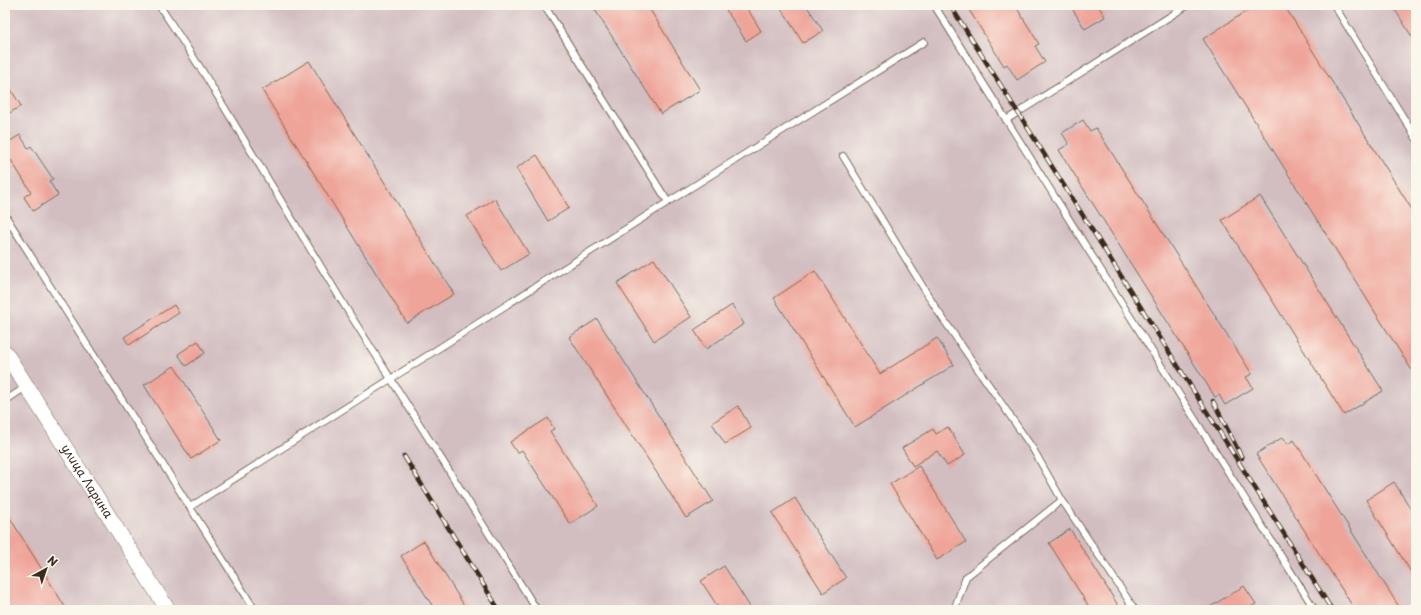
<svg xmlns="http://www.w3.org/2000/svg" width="1421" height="615" font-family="'Playpen Sans',sans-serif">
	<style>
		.industrial { fill: #d2bec1 }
		.building { fill: #efa49a }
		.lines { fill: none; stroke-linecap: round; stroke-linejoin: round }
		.service-casing { stroke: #7a6b59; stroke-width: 8 }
		.tertiary-casing { stroke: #7a6b59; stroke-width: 16 }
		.service { stroke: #fff; stroke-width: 6 }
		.tertiary { stroke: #fff; stroke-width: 15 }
		.rail-casing { stroke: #3b2a1e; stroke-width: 4.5 }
		.rail { stroke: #fbf7ec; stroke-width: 3; stroke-dasharray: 9; stroke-linecap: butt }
		.labels { text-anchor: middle; stroke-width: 3; stroke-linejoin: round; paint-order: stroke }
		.street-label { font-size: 12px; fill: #3b2a1e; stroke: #fbf7ec }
	</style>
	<rect width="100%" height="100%" fill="#fbf7ec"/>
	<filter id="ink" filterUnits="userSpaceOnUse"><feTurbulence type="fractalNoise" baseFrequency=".025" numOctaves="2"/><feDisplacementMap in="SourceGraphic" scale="8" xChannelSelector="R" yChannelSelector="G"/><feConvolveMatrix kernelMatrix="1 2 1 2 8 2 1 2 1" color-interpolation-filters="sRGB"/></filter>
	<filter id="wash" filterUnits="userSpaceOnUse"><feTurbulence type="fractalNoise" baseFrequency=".012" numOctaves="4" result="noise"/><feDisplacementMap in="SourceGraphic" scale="16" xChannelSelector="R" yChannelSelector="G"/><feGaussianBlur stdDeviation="0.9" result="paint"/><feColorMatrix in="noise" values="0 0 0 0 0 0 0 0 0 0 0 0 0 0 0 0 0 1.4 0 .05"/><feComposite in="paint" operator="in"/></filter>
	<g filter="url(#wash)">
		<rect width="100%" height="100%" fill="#f0e4c7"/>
		<rect class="industrial" x="5" y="5" width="1411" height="605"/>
		<g id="blocks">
			<g class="building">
				<polygon points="592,5 647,5 700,90 661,114"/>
				<polygon points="723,5 745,5 761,31 746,41"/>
				<polygon points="779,5 806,5 823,31 803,43"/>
				<polygon points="966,5 1015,5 1039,44 1035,46 1045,62 1017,80 1007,64 1004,66"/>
				<polygon points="1070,5 1098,5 1105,17 1085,29"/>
				<polygon points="1256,5 1284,5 1416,216 1416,377 1203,39"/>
				<polygon points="1392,5 1416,5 1416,43"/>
				<polygon points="309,61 454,294 407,323 262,90"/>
				<polygon points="5,80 21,106 5,116"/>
				<polygon points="1083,120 1090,131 1096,128 1252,374 1246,377 1253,388 1225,405 1219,395 1215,397 1059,150 1069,144 1062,133"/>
				<polygon points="20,135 28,148 31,146 53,179 49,181 58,195 33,211 24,197 31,192 11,160 5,164 5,144"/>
				<polygon points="537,155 569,208 548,221 516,168"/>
				<polygon points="1260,196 1383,391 1344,415 1222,220"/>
				<polygon points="495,199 529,254 501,271 467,216"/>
				<polygon points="654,259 691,317 654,341 617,283"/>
				<polygon points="815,271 880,374 937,338 954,365 855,427 774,298"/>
				<polygon points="174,305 179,313 129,345 124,337"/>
				<polygon points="732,305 744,324 706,349 694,330"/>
				<polygon points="597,319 713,501 686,518 569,337"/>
				<polygon points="198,341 205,353 186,366 178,354"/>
				<polygon points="174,366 221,440 191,459 144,385"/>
				<polygon points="738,406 751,428 725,444 712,423"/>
				<polygon points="548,418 554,429 550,431 598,506 570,524 522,450 517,453 510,442"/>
				<polygon points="948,427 965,455 947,466 937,451 913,466 902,448 933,429 936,434"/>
				<polygon points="1283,437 1288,444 1294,440 1401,610 1355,610 1256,454"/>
				<polygon points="919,466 966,542 937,560 890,484"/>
				<polygon points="1394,482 1416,517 1416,580 1366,500"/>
				<polygon points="795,498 846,578 823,593 772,513"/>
				<polygon points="5,510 67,610 5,610"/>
				<polygon points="1070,529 1121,610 1091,610 1049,543"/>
				<polygon points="424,541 467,610 435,610 401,556"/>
				<polygon points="724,566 752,610 720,610 701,581"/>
				<polygon points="1244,586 1256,604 1245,610 1205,610"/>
			</g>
		</g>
	</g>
	<g filter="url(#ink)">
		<use href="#blocks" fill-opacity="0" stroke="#7a6b59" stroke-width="1"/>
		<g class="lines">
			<defs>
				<g id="service">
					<polyline points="159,5 203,72 346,308 537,610"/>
					<polyline points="544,5 668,202"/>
					<polyline points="934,5 1315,610"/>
					<polyline points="1334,5 1416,138"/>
					<polyline points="1006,120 1188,5"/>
					<polyline points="843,156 937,310 1033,449 1062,500 1135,610"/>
					<polyline points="5,215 255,610"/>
					<polyline points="5,401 27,386"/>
					<polyline points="190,507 668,202 924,42"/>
					<polyline points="954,610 966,577 1062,500"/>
				</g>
				<g id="tertiary">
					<path id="s1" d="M5,352L168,610"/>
				</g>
			</defs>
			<use href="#service" class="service-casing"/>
			<use href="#tertiary" class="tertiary-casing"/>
			<use href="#service" class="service"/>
			<use href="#tertiary" class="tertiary"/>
			<defs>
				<g id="rail">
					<polyline points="950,5 1332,610"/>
					<polyline points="1213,401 1242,458"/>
					<polyline points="404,456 499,610"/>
				</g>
			</defs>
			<use href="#rail" class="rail-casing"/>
			<use href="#rail" class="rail"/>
		</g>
	</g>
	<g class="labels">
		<g class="street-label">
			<text dy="4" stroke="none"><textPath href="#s1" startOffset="153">улица Ларина</textPath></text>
		</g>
	</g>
	<rect width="1421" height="615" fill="none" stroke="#fbf7ec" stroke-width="20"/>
	<g transform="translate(46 569) rotate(40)" stroke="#fbf7ec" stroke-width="3" paint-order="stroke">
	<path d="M0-3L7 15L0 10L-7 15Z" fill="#3b2a1e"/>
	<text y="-6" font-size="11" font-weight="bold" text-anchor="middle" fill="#3b2a1e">N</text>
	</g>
</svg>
